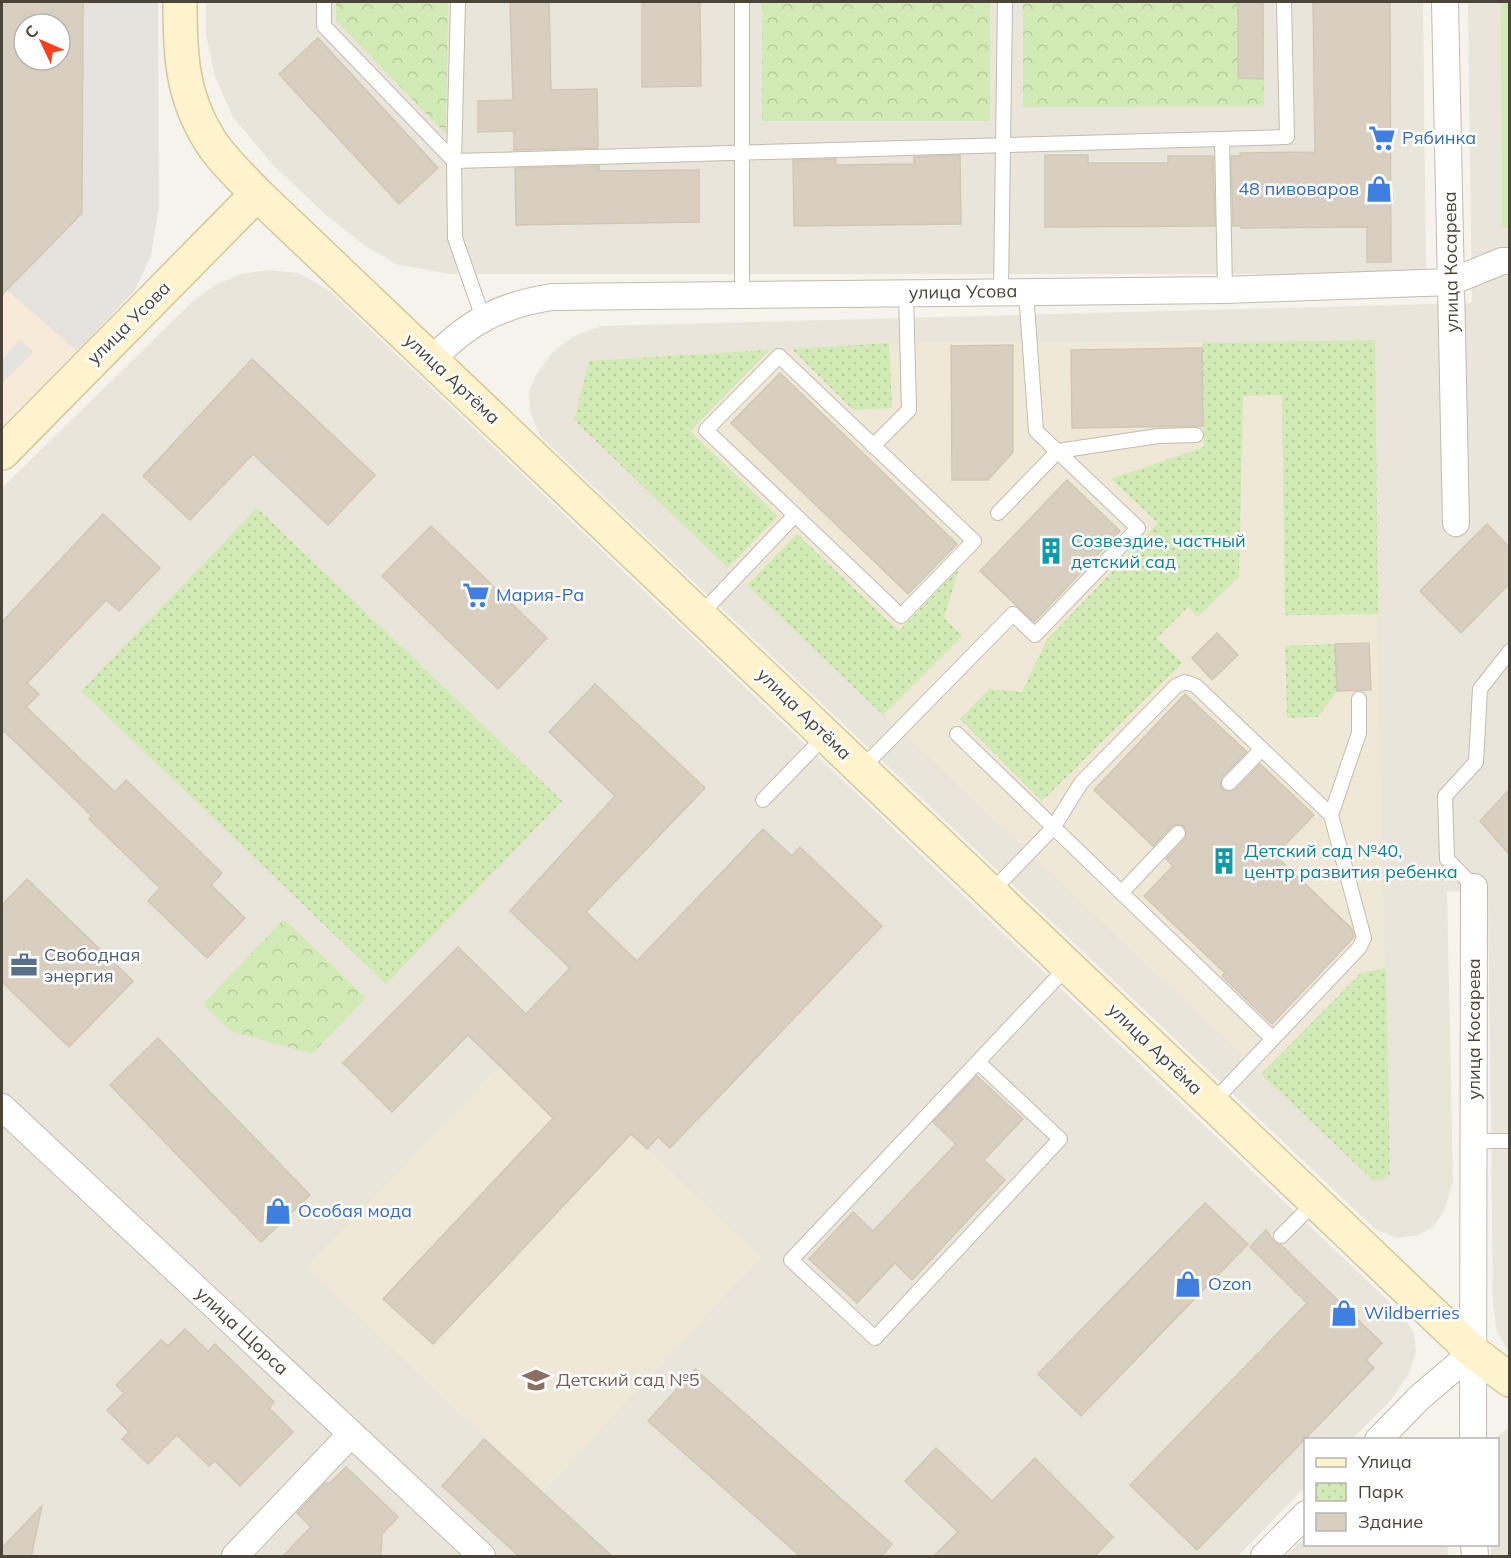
<svg xmlns="http://www.w3.org/2000/svg" width="1511" height="1558" font-family="Mulish,sans-serif">
	<style>
		.residential { fill: #eae5da }
		.commercial { fill: #f7ead8 }
		.industrial { fill: #e6e2dd; fill-rule: evenodd }
		.education { fill: #efe8d6 }
		.forest { fill: url(#forest-crowns) }
		.park { fill: url(#park-dots) }
		.pitch { fill: #d2eab5 }
		.parking { fill: #e5e3e0 }
		.building { fill: #d8cfc1; stroke: #d3c7b4; stroke-width: 1.5; fill-rule: evenodd }
		.lines { fill: none; stroke-linecap: round; stroke-linejoin: round }
		.lane-casing { stroke: #c2bbae; stroke-width: 16 }
		.street-casing { stroke: #c2bbae; stroke-width: 28 }
		.secondary-casing { stroke: #d6c79b; stroke-width: 36 }
		.lane { stroke: #fff; stroke-width: 14 }
		.street { stroke: #fff; stroke-width: 26 }
		.secondary { stroke: #fff3cd; stroke-width: 33 }
		.labels { text-anchor: middle; stroke-width: 5; stroke-linejoin: round; paint-order: stroke }
		.shop-label { font-size: 18px; fill: #366cbe; stroke: #fff; text-anchor: start }
		.street-label { font-size: 18px; fill: #4b4439; stroke: #fff }
		.culture-label { font-size: 18px; fill: #0d838f; stroke: #fff; text-anchor: start }
		.service-label { font-size: 18px; fill: #4e5e75; stroke: #fff; text-anchor: start }
		.education-label { font-size: 18px; fill: #785e54; stroke: #fff; text-anchor: start }
	</style>
	<defs>
		<pattern id="forest-crowns" width="20" height="18" patternUnits="userSpaceOnUse" patternTransform="scale(1.5)"><rect width="20" height="18" fill="#d2eab5"/><path d="M2 6a3 3 0 1 1 6 0M12 15a3 3 0 1 1 6 0" fill="none" stroke="#b6ca9c"/></pattern>
		<pattern id="park-dots" width="8" height="8" patternUnits="userSpaceOnUse" patternTransform="scale(1.5)"><rect width="8" height="8" fill="#d2eab5"/><path d="M2 2h.1M6 6h.1" fill="none" stroke="#b6ca9c" stroke-width="1.8" stroke-linecap="round"/></pattern>
	</defs>
	<rect width="100%" height="100%" fill="#f6f3ec"/>
	<g class="residential">
		<polygon points="206,2 1423,2 1426,274 449,274 396,264 363,244 325,214 274,166 233,117 215,76 206,35"/>
		<polygon points="1468,2 1509,2 1509,1352 1497,1332 1493,1305 1488,893 1447,891 1453,1182 1444,1211 1433,1227 1418,1235 1396,1238 1375,1229 540,436 530,412 529,392 536,375 552,353 574,336 602,326 1472,303"/>
		<polygon points="268,270 298,273 330,291 1402,1314 1414,1333 1416,1352 1409,1373 1391,1400 1352,1439 1306,1440 1305,1487 1238,1556 2,1556 2,488 192,302 217,284 242,274"/>
		<polygon points="1509,1427 1509,1556 1491,1556 1491,1545 1498,1544 1498,1440 1495,1439"/>
		<polygon points="1305,1537 1306,1544 1447,1545 1448,1556 1286,1556"/>
	</g>
	<polygon class="commercial" points="2,286 77,351 2,427"/>
	<path class="industrial" d="M2,2H158L159,206L151,255L135,290L77,351L2,286ZM24,24H60V60H24Z"/>
	<g class="education">
		<polygon points="1375,340 1377,625 1390,1175 1375,1182 574,420 589,361 941,341 1202,343"/>
		<polygon points="500,1066 539,1104 568,1074 761,1257 543,1492 306,1267"/>
	</g>
	<g class="forest">
		<polygon points="336,2 448,2 446,134 336,21"/>
		<rect x="762" y="2" width="228" height="119"/>
		<polygon points="1023,2 1264,2 1264,106 1023,107"/>
		<polygon points="284,919 366,998 312,1054 231,1031 203,1004"/>
	</g>
	<g class="park">
		<polygon points="1375,340 1378,614 1285,615 1282,395 1243,396 1239,577 1198,617 1188,607 1157,638 1182,663 1042,801 960,719 989,689 1022,692 1046,641 1158,523 1111,479 1204,447 1202,343"/>
		<polygon points="889,343 892,408 853,410 792,349"/>
		<polygon points="770,350 690,431 778,516 728,568 574,420 589,361"/>
		<polygon points="257,508 562,801 386,984 81,691"/>
		<polygon points="797,534 899,631 959,568 944,618 962,636 883,715 747,585"/>
		<polygon points="1335,644 1337,691 1318,717 1287,718 1285,646"/>
		<polygon points="1386,968 1390,1175 1375,1182 1261,1074 1361,973"/>
	</g>
	<polygon class="pitch" points="1501,2 1510,2 1509,228 1502,228"/>
	<polygon class="parking" points="20,340 33,352 2,383 2,359"/>
	<g class="building">
		<path d="M2,2H83L82,213L2,295ZM24,24H60V60H24Z"/>
		<polygon points="510,2 549,2 551,90 597,89 598,148 514,150 514,131 478,132 478,101 513,100"/>
		<polygon points="642,2 700,2 701,86 642,87"/>
		<polygon points="1238,2 1263,2 1263,79 1238,78"/>
		<polygon points="1313,2 1390,2 1391,262 1367,262 1367,227 1241,228 1241,226 1233,226 1231,156 1240,156 1240,153 1315,152"/>
		<polygon points="318,38 438,168 399,204 279,74"/>
		<polygon points="960,155 961,224 794,226 793,160 836,159 836,165 914,164 914,157"/>
		<polygon points="1045,155 1088,155 1088,163 1168,163 1168,156 1213,156 1215,226 1045,227"/>
		<polygon points="599,166 599,171 699,170 699,222 516,225 515,168"/>
		<polygon points="1013,345 1013,452 988,480 952,480 951,346"/>
		<polygon points="1202,348 1203,426 1072,428 1071,350"/>
		<polygon points="252,359 375,475 328,525 253,454 190,520 143,476"/>
		<polygon points="780,373 957,544 908,594 731,423"/>
		<polygon points="1067,480 1120,531 1034,622 980,571"/>
		<polygon points="103,514 160,568 119,611 106,600 27,683 39,694 26,707 115,792 126,780 222,873 211,885 245,918 207,958 148,901 160,888 89,819 92,816 4,731 2,733 2,622"/>
		<polygon points="1487,524 1509,547 1509,584 1461,633 1420,591"/>
		<polygon points="431,526 547,638 498,689 382,576"/>
		<polygon points="1217,633 1238,655 1212,680 1192,658"/>
		<polygon points="1369,643 1371,690 1337,691 1335,644"/>
		<polygon points="595,684 705,788 586,912 637,961 763,829 792,856 800,847 882,926 670,1148 658,1137 647,1149 631,1134 433,1344 383,1299 553,1118 468,1035 392,1112 343,1063 458,947 526,1014 570,968 510,911 615,796 549,732"/>
		<polygon points="1185,694 1247,752 1222,777 1220,785 1223,790 1235,790 1260,764 1314,815 1275,855 1352,929 1354,937 1272,1024 1222,976 1225,973 1144,896 1173,866 1166,859 1185,839 1185,827 1180,824 1172,826 1153,846 1094,790"/>
		<polygon points="1509,790 1509,854 1480,821"/>
		<polygon points="27,879 133,981 69,1047 2,982 2,905"/>
		<polygon points="158,1038 310,1195 261,1242 110,1085"/>
		<polygon points="977,1076 1023,1119 984,1160 1005,1180 912,1280 895,1263 857,1303 809,1259 853,1212 873,1231 956,1144 933,1122"/>
		<polygon points="1205,1203 1248,1244 1081,1416 1038,1374"/>
		<polygon points="1266,1230 1275,1243 1281,1245 1382,1343 1366,1360 1374,1368 1197,1550 1130,1485 1307,1303 1250,1247"/>
		<polygon points="185,1329 208,1351 215,1344 274,1402 269,1408 293,1432 240,1486 215,1461 209,1466 177,1435 148,1464 122,1439 129,1432 107,1410 124,1393 116,1385 161,1340 168,1346"/>
		<polygon points="695,1369 892,1544 881,1557 801,1557 648,1421"/>
		<polygon points="484,1439 613,1557 520,1557 442,1486"/>
		<polygon points="936,1448 992,1501 1035,1458 1113,1537 1094,1557 933,1557 958,1532 905,1481"/>
		<polygon points="346,1467 398,1517 382,1534 381,1557 282,1557 311,1527 297,1513 325,1483 330,1483"/>
		<polygon points="42,1506 31,1557 2,1557 2,1548"/>
	</g>
	<g class="lines">
		<defs>
			<g id="lane">
				<polyline points="324,2 324,26 454,161 1287,137 1284,2"/>
				<polyline points="458,2 454,161 455,238 483,318"/>
				<polyline points="742,2 742,295"/>
				<polyline points="1222,139 1225,290"/>
				<polyline points="1001,291 1005,2"/>
				<polygon points="779,356 974,541 901,616 706,430"/>
				<polyline points="873,446 909,410 906,293"/>
				<polyline points="998,513 1058,451 1158,436 1196,435"/>
				<polyline points="700,615 795,515"/>
				<polyline points="957,734 1272,1038"/>
				<polyline points="861,769 1013,614 1035,635 1138,528 1036,431 1026,291"/>
				<polyline points="1229,783 1262,749"/>
				<polyline points="763,800 826,735"/>
				<polyline points="1474,887 1447,859 1445,796 1476,762 1480,689 1510,651"/>
				<polyline points="991,892 1053,828 1081,783 1176,686 1185,682 1196,686 1331,815"/>
				<polyline points="1121,893 1178,833"/>
				<polyline points="978,1062 1060,1139 875,1338 791,1260 1068,966"/>
				<polyline points="1212,1103 1359,948 1364,938 1331,815 1359,733 1359,699"/>
				<polyline points="1474,1141 1510,1141"/>
				<polyline points="1281,1236 1315,1202"/>
			</g>
			<g id="street">
				<polyline points="1445,2 1456,523"/>
				<path d="M432,360C467,322 501,305 552,297L1225,290L1451,282L1502,261H1510"/>
				<polyline points="2,1107 482,1556"/>
				<polyline points="1378,1440 1420,1397 1473,1352"/>
				<polyline points="1473,1440 1474,887"/>
				<polyline points="1474,1544 1475,1556"/>
				<polyline points="235,1556 351,1434"/>
				<polyline points="1264,1556 1306,1514"/>
			</g>
			<g id="secondary">
				<path d="M180,2C180,52 181,94 209,139C221,159 241,177 257,194L1366,1250L1473,1352L1510,1380"/>
				<polyline points="2,453 257,194"/>
			</g>
		</defs>
		<use href="#lane" class="lane-casing"/>
		<use href="#street" class="street-casing"/>
		<use href="#secondary" class="secondary-casing"/>
		<use href="#lane" class="lane"/>
		<use href="#street" class="street"/>
		<use href="#secondary" class="secondary"/>
	</g>
	<defs>
		<symbol id="supermarket-bare" viewBox="-9 -9 18 18"><path d="M-6-5.5h2.5l.6 2H6L4.5 2H-2.5L-4.4-4H-6ZM-1.5 3.2a1.3 1.3 0 1 0 .1 0ZM3 3.2a1.3 1.3 0 1 0 .1 0Z" fill="#3f7fe0" stroke="#fff" stroke-width="2.5" paint-order="stroke"/></symbol>
		<symbol id="shop-bare" viewBox="-9 -9 18 18"><path d="M-5-2.5h2.3a2.7 3.5 0 0 1 5.4 0H5L5.5 6h-11ZM-1.5-2.5h3a1.5 2.3 0 0 0-3 0Z" fill="#3f7fe0" stroke="#fff" stroke-width="2.5" paint-order="stroke"/></symbol>
		<symbol id="building-bare" viewBox="-9 -9 18 18"><path d="M-4-6H4V6H1V3H-1V6H-4ZM-2.5-4.3h1.7v1.8h-1.7ZM.8-4.3h1.7v1.8H.8ZM-2.5-1h1.7V.8h-1.7ZM.8-1h1.7V.8H.8Z" fill="#0f9aa8" stroke="#fff" stroke-width="2.5" paint-order="stroke"/></symbol>
		<symbol id="office-bare" viewBox="-9 -9 18 18"><path d="M-6-3h4V-5.5h4V-3h4V5H-6ZM-1-4.5V-3h2v-1.5ZM-6 0V1H6V0Z" fill="#5c6f8a" stroke="#fff" stroke-width="2.5" paint-order="stroke"/></symbol>
		<symbol id="school-bare" viewBox="-9 -9 18 18"><path d="M0-5L7-2L0 1L-7-2ZM-4 1L0 2.5L4 1V4Q0 6-4 4Z" fill="#8d6e63" stroke="#fff" stroke-width="2.5" paint-order="stroke"/></symbol>
	</defs>
	<g fill-rule="evenodd">
		<use href="#supermarket-bare" x="1363" y="119" width="38" height="38"/>
		<use href="#shop-bare" x="1360" y="170" width="38" height="38"/>
		<use href="#building-bare" x="1032" y="532" width="38" height="38"/>
		<use href="#supermarket-bare" x="457" y="576" width="38" height="38"/>
		<use href="#building-bare" x="1205" y="842" width="38" height="38"/>
		<use href="#office-bare" x="5" y="946" width="38" height="38"/>
		<use href="#shop-bare" x="259" y="1192" width="38" height="38"/>
		<use href="#shop-bare" x="1169" y="1265" width="38" height="38"/>
		<use href="#shop-bare" x="1325" y="1294" width="38" height="38"/>
		<use href="#school-bare" x="517" y="1361" width="38" height="38"/>
	</g>
	<g class="labels">
		<g class="shop-label">
			<text x="1402" y="144">Рябинка</text>
			<text x="1359" y="195" text-anchor="end">48 пивоваров</text>
			<text x="496" y="601">Мария-Ра</text>
			<text x="298" y="1217">Особая мода</text>
			<text x="1208" y="1290">Ozon</text>
			<text x="1364" y="1319">Wildberries</text>
		</g>
		<g class="street-label">
			<text transform="translate(1451 262) rotate(-91)" y="6">улица Косарева</text>
			<text transform="translate(963 292) rotate(-1)" y="6">улица Усова</text>
			<text transform="translate(129 323) rotate(-45)" y="6">улица Усова</text>
			<text transform="translate(452 379) rotate(43)" y="6">улица Артёма</text>
			<text transform="translate(804 714) rotate(44)" y="6">улица Артёма</text>
			<text transform="translate(1474 1029) rotate(-90)" y="6">улица Косарева</text>
			<text transform="translate(1155 1049) rotate(44)" y="6">улица Артёма</text>
			<text transform="translate(242 1331) rotate(43)" y="6">улица Щорса</text>
		</g>
		<g class="culture-label">
			<text x="1071" y="547">Созвездие, частный<tspan x="1071" dy="21">детский сад</tspan></text>
			<text x="1244" y="857">Детский сад №40,<tspan x="1244" dy="21">центр развития ребенка</tspan></text>
		</g>
		<g class="service-label">
			<text x="44" y="961">Свободная<tspan x="44" dy="21">энергия</tspan></text>
		</g>
		<g class="education-label">
			<text x="556" y="1386">Детский сад №5</text>
		</g>
	</g>
	<rect width="1511" height="1558" fill="none" stroke="#4b4439" stroke-width="6"/>
	<rect x="1304" y="1438" width="195" height="108" fill="#ffffff" stroke="#b7b4b0" stroke-width="1.5"/>
	<rect x="1316" y="1458" width="30" height="9" fill="#fff3cd" stroke="#b7b4b0" stroke-width="1.5"/>
	<text x="1358" y="1468" font-size="18" fill="#4b4439">Улица</text>
	<rect x="1316" y="1483" width="30" height="18" fill="url(#park-dots)" stroke="#b7b4b0" stroke-width="1.5"/>
	<text x="1358" y="1498" font-size="18" fill="#4b4439">Парк</text>
	<rect x="1316" y="1513" width="30" height="18" fill="#d8cfc1" stroke="#b7b4b0" stroke-width="1.5"/>
	<text x="1358" y="1528" font-size="18" fill="#4b4439">Здание</text>
	<g transform="translate(42 42) rotate(314)"><circle r="28" fill="#ffffff" stroke="#b7b4b0" stroke-width="1.5"/>
	<path d="M0-4.5L10 22L0 15L-10 22Z" fill="#fc3f1d"/>
	<text y="-9" font-size="16" font-weight="bold" text-anchor="middle" fill="#4b4439">С</text>
	</g>
</svg>
